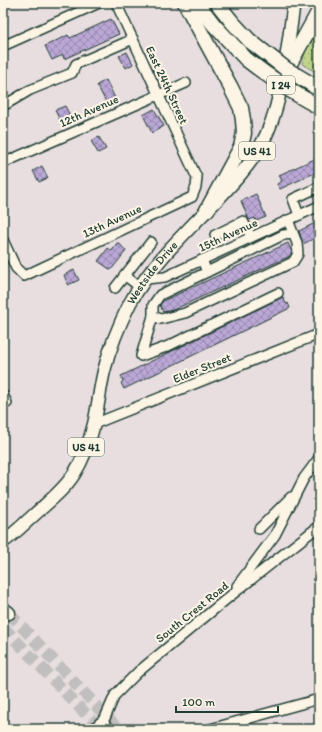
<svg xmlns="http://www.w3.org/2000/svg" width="322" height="732" font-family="Itim,sans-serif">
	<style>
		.grass { fill: url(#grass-dots); stroke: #708960 }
		.building { fill: url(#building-cross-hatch); stroke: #1f3d34 }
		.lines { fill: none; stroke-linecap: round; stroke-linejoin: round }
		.major-tunnel { stroke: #c0bebe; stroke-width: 12; stroke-dasharray: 12 6; stroke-linecap: butt }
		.minor-casing { stroke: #1f3d34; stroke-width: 12 }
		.major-casing { stroke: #1f3d34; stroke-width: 15 }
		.highway-casing { stroke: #1f3d34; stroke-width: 17 }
		.minor { stroke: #fcf5e5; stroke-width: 9 }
		.major { stroke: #fcf5e5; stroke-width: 12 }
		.highway { stroke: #fcf5e5; stroke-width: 14 }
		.highway-bridge-casing { stroke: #1f3d34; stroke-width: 17; stroke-linecap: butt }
		.highway-bridge { stroke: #fcf5e5; stroke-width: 14 }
		.labels { text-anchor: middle; stroke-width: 4; stroke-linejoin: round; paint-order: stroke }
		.shield { fill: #fcf5e5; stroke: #617469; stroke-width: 1 }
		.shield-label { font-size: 11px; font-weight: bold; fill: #1f3d34 }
		.street-label { font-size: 12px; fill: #1f3d34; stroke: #fcf5e5 }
	</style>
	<defs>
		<pattern id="grass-dots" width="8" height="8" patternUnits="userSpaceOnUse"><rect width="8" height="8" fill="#c0d58b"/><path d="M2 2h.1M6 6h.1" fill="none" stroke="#9bae72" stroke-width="1.8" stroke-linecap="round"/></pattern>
		<pattern id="building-cross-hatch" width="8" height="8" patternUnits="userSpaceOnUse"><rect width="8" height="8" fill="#bba7d6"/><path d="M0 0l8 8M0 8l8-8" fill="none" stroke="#9789ae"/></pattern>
	</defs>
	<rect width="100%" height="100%" fill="#e8dee0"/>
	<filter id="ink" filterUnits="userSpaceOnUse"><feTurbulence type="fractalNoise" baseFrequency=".025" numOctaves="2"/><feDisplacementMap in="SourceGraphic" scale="8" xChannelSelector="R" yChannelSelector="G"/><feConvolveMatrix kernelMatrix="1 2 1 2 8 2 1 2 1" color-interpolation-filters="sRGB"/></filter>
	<g filter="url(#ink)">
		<polygon class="grass" points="319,26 319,74 302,64 308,42 311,43"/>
		<g class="building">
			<polygon points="111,19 119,34 64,59 63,55 52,60 45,46 68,35 70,38"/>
			<polygon points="127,52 133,64 126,68 119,56"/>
			<polygon points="106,80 116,100 107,104 97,85"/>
			<polygon points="65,106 72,120 62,125 55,110"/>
			<polygon points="154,109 164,126 152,133 143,115"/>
			<polygon points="99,137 106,149 98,153 91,141"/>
			<polygon points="319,157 319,171 280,189 277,184 282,181 279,175"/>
			<polygon points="42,166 48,178 39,182 33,171"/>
			<polygon points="256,194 266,217 256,221 255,218 249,220 241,201"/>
			<polygon points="319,221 319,236 303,244 299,231"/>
			<polygon points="117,243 119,243 126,251 111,270 98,261 108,248 112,251"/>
			<polygon points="288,243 292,252 290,256 173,310 163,312 160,305 163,301"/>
			<polygon points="74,270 79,280 68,285 64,275"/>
			<polygon points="283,297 286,304 288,303 290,308 124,389 121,383 123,381 121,376"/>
		</g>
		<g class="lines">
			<g class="major-tunnel">
				<polyline points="9,613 118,729"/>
				<polyline points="3,627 100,729"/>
			</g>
			<defs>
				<g id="minor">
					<polyline points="3,46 99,3"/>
					<polyline points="3,106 30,90 72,73 76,64 133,39"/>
					<polyline points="3,163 186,83"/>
					<polyline points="299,215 293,199 319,187"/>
					<polyline points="215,235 243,221 251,237"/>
					<polyline points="3,240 16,268 24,276 192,197 196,187 197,178 116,3"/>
					<polyline points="202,260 207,272 160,295 153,305 153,316 161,319 185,313 293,262 298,254 297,243 288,220"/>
					<polyline points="207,272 283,235 293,234"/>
					<polyline points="124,275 140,287"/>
					<polyline points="146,279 165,277 319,206"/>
					<polyline points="115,288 151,242"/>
					<polyline points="153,316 141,356 166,347 278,293"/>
					<polyline points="3,395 7,403"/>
					<polyline points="94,424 319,334"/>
					<polyline points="259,529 291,497"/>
					<polyline points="237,586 275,535 304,478 319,458"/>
					<polyline points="102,721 110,729"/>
					<polyline points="93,729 105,718 115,695 138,672 229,597 319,526"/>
					<polyline points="210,729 319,699"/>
				</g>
				<g id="major">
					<path id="s1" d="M3,542C14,534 24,524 34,515C48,502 64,490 74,474C83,460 90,440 94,424C98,407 100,388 104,371C110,347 119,325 130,303C152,263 187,231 218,199C233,183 249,166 260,147C283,108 287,48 294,3"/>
					<polyline points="3,608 9,613"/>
				</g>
				<g id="highway">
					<polyline points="185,3 230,86 241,108 243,120 244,133 241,147 207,210"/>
					<polyline points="197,3 214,25 246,59"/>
					<polyline points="217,3 233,23 250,41"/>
					<polyline points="282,78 319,11"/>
				</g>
			</defs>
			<use href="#minor" class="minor-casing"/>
			<use href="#major" class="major-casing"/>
			<use href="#highway" class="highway-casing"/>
			<use href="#minor" class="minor"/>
			<use href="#major" class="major"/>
			<use href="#highway" class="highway"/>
			<defs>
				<g id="highway-bridge">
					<polyline points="250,41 286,69 313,85"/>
					<path d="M246,59C269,77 293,93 319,107"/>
				</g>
			</defs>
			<use href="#highway-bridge" class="highway-bridge-casing"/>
			<use href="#highway-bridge" class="highway-bridge"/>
		</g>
	</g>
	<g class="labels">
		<g class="shield">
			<rect x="267" y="76" width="28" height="18" rx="3"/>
			<rect x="239" y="142" width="36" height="18" rx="3"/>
			<rect x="68" y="438" width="36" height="18" rx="3"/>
		</g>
		<g class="shield-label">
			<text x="281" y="89">I 24</text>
			<text x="257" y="155">US 41</text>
			<text x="86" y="451">US 41</text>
		</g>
		<g class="street-label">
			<text transform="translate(167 85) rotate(65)" y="4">East 24th Street</text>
			<text transform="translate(89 111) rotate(-24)" y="4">12th Avenue</text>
			<text transform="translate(112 221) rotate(-25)" y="4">13th Avenue</text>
			<text transform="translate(228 235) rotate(-25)" y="4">15th Avenue</text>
			<text dy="4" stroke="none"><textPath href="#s1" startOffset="317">Westside Drive</textPath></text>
			<text transform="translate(202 368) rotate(-22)" y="4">Elder Street</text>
			<text transform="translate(192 612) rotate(-39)" y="4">South Crest Road</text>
		</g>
	</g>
	<rect width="322" height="732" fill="none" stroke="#fcf5e5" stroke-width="16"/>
	<rect x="8" y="8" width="306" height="716" fill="none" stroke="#1f3d34" stroke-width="1.5" filter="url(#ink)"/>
	<path d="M176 706v6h102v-6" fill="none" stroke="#1f3d34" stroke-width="2"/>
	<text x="182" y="706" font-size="12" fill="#1f3d34" stroke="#fcf5e5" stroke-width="3" paint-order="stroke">100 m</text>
</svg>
